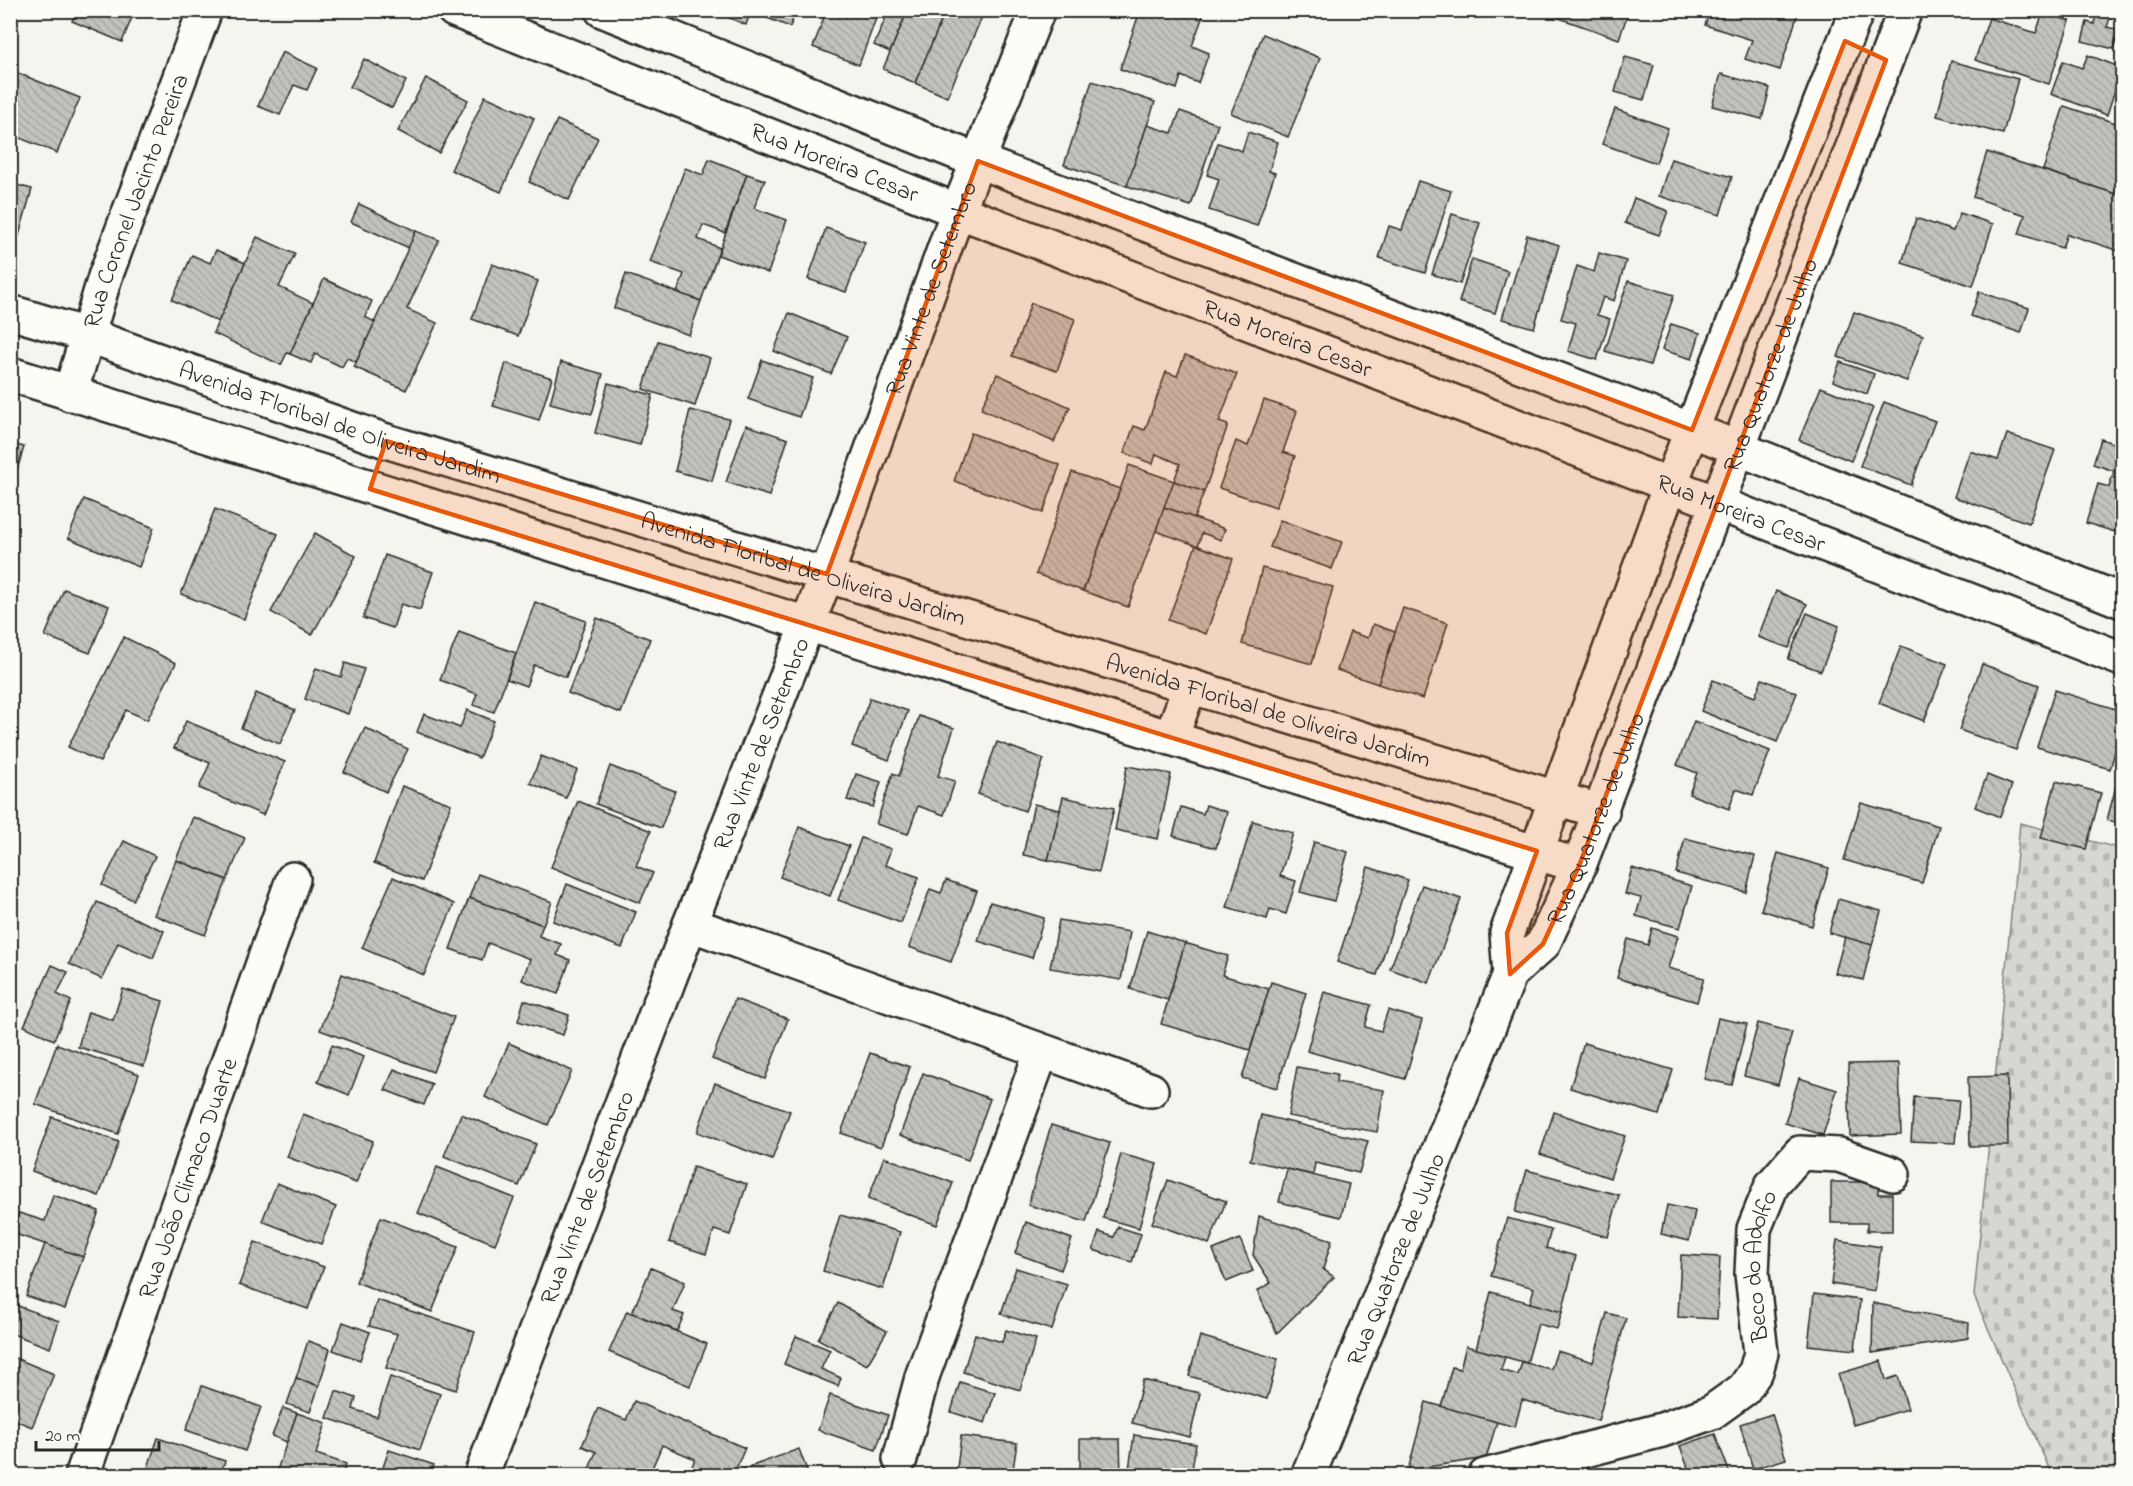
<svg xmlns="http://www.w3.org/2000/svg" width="2133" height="1486" font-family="'Indie Flower',sans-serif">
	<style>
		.cemetery { fill: url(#cemetery-stones); stroke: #81807e; stroke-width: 1.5 }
		.building { fill: url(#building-back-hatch); stroke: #2b2b2b; stroke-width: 1.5 }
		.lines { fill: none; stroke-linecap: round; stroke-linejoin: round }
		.minor-casing { stroke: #2b2b2b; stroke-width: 38 }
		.minor { stroke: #fdfcf7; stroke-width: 33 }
		.marked { fill: #e8590c; fill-opacity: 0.2; stroke: #e8590c; stroke-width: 4.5; stroke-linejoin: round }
		.labels { text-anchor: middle; stroke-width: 4.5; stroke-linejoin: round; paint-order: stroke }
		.street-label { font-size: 24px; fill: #2b2b2b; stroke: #fdfcf7 }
	</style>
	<defs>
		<pattern id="cemetery-stones" width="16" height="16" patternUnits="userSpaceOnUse" patternTransform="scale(1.5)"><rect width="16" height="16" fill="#d7d6d2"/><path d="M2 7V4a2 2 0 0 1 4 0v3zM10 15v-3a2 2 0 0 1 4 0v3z" fill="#b9b8b4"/></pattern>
		<pattern id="building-back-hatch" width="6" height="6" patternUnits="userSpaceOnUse" patternTransform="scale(1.5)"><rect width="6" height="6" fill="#c2c1be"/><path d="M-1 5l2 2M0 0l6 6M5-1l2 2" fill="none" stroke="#a7a6a3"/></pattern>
	</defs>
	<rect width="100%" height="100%" fill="#f5f4ef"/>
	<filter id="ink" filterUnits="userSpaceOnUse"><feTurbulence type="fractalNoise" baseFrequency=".0167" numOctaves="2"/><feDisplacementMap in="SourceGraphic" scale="12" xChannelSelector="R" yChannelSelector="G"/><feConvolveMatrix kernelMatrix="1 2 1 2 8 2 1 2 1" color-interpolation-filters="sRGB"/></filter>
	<g filter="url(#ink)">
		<polygon class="cemetery" points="2020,823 2122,849 2122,1475 2052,1475 1974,1296"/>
		<g class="building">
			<polygon points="76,10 135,10 122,42 72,21"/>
			<polygon points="711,10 751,10 746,25"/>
			<polygon points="764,10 796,10 790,27 762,16"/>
			<polygon points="820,10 879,10 859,65 813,47 826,12"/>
			<polygon points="889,10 908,10 890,52 874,45"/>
			<polygon points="908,10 928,10 943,17 915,83 883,69"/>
			<polygon points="946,10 985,10 947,97 915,83"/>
			<polygon points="1129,10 1205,10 1192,46 1209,53 1198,83 1181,76 1177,89 1120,69 1139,14"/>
			<polygon points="1562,10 1610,10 1627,16 1619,39 1559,18"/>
			<polygon points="1710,10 1799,10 1780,70 1745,59 1752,40 1705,25"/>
			<polygon points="2039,10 2073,10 2070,21"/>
			<polygon points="2097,10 2112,12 2107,27 2119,30 2114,49 2082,41 2087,22 2094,24"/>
			<polygon points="2043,12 2070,21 2049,84 1975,60 1989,18 2036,33"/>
			<polygon points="1263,34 1320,58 1288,137 1231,113"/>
			<polygon points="282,52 317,68 307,90 294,85 280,115 258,106"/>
			<polygon points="2088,55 2122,68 2107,115 2051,94 2063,61 2082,68"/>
			<polygon points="1625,57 1654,65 1644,100 1615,92"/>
			<polygon points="364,59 406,81 392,108 350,87"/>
			<polygon points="1951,61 2018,79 2003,134 1937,116"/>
			<polygon points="10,70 80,98 57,153 10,134"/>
			<polygon points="1721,74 1770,88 1762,119 1712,106"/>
			<polygon points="426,78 468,100 439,153 398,131"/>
			<polygon points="1092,81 1155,102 1127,186 1064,165"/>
			<polygon points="485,96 534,118 501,192 451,170"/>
			<polygon points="2064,106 2122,125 2122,196 2043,170"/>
			<polygon points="1615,109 1668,128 1656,163 1602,144"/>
			<polygon points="1180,111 1218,124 1191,206 1127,186 1147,125 1172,133"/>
			<polygon points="557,120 598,138 569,200 529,182"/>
			<polygon points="1248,132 1278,142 1269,171 1275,173 1257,226 1209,210 1219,179 1207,175 1218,143 1242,151"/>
			<polygon points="1987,152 2122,196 2122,252 2067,234 2062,248 2019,234 2025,215 1973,197"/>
			<polygon points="709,159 747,174 725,233 703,225 698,239 720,248 701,301 677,293 684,274 650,262 685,168 703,175"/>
			<polygon points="1671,159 1732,177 1720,215 1659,196"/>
			<polygon points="747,174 765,180 754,208 787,220 768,273 718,255"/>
			<polygon points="1418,181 1451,191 1425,273 1379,258 1389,226 1402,230"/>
			<polygon points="10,183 32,189 18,239 10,237"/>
			<polygon points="1634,198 1668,211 1659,235 1625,223"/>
			<polygon points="359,204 416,231 409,248 351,222"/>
			<polygon points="1960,213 1993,224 1973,286 1902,263 1916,218 1953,231"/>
			<polygon points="1452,214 1480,223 1460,284 1432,274"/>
			<polygon points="826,228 865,242 846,292 808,279"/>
			<polygon points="416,231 439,240 407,309 437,323 406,390 354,367"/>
			<polygon points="1527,235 1559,245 1534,328 1502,319"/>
			<polygon points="257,237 295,254 279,287 313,303 290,354 287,353 281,365 213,333"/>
			<polygon points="216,250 245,263 218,322 172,300 192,255 210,263"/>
			<polygon points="1599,253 1626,261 1614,301 1603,297 1597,315 1610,319 1597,360 1568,351 1576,323 1561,319 1577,266 1594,272"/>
			<polygon points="1472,259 1508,271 1495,313 1459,302"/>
			<polygon points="492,264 538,281 518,336 472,319"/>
			<polygon points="626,274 701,301 689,335 614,308"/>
			<polygon points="324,279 372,301 365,317 375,322 356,362 347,358 342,367 315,354 311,363 290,354"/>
			<polygon points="1628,281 1674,295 1650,365 1605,351"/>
			<polygon points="1979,292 2029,308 2021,333 1971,316"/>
			<polygon points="1031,303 1075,319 1057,371 1012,356"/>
			<polygon points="1854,312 1923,335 1907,381 1838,357"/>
			<polygon points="789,313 847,337 831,374 774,351"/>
			<polygon points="1671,324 1700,333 1692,359 1662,350"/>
			<polygon points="658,341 710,358 695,406 643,389"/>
			<polygon points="1185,355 1237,374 1219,422 1228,425 1204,492 1174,481 1180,464 1156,454 1153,464 1124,453 1134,426 1145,430 1166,372 1177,376"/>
			<polygon points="762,360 813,378 799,417 748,399"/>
			<polygon points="561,362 603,374 592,414 550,403"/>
			<polygon points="1840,362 1874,374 1867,394 1833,381"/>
			<polygon points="506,363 552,378 539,420 493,406"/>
			<polygon points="997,374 1070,407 1054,442 981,409"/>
			<polygon points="608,383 653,395 640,445 595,433"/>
			<polygon points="1821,387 1873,408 1851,461 1799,440"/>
			<polygon points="1264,400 1297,411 1283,452 1295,456 1276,507 1219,488 1236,441 1248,446"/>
			<polygon points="1884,402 1935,421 1911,485 1860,466"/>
			<polygon points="690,410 729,419 712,481 675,471"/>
			<polygon points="746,425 788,439 769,496 726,482"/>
			<polygon points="971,433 1060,465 1043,513 954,481"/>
			<polygon points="2007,434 2055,450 2029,523 1954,497 1970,451 1998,460"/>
			<polygon points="2101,439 2122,446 2122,509 2115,532 2086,523 2098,484 2109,487 2114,471 2093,464"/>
			<polygon points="10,443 24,447 10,493"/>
			<polygon points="1129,465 1174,481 1128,607 1083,591"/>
			<polygon points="1072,472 1120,489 1083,591 1036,574"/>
			<polygon points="1174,481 1204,492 1194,518 1164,507"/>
			<polygon points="84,499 154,528 139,567 68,538"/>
			<polygon points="1164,507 1225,529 1221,540 1202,533 1198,546 1156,531"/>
			<polygon points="215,509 278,534 244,619 181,594"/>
			<polygon points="1280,520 1342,542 1332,569 1270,547"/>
			<polygon points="315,533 356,556 312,635 271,612"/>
			<polygon points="1196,545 1233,559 1206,634 1168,620"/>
			<polygon points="385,555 433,572 420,610 401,604 393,628 363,618"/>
			<polygon points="1262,568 1333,587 1312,664 1242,644"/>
			<polygon points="64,589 109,606 90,653 45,636"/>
			<polygon points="1776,591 1807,604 1789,648 1758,637"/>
			<polygon points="535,602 586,621 566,677 534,665 526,686 507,679"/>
			<polygon points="1403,608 1448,623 1423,699 1378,684"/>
			<polygon points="1807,613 1839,626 1821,671 1788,659"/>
			<polygon points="597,618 650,639 621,713 568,693"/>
			<polygon points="1373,624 1395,632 1378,684 1337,670 1350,632 1368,638"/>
			<polygon points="459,632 516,653 494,712 473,705 477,694 440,680"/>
			<polygon points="124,637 176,663 147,720 126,710 100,762 68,747"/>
			<polygon points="1901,646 1947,664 1924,721 1879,703"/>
			<polygon points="345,663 364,669 348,714 305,699 316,668 341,677"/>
			<polygon points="1982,664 2039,685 2016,750 1959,730"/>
			<polygon points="1762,679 1797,693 1777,742 1701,711 1713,680 1755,697"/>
			<polygon points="2055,690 2122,711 2122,728 2110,769 2037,747"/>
			<polygon points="256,693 295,710 280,744 241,728"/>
			<polygon points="870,698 908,711 889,760 852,746"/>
			<polygon points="467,710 494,721 479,758 417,732 424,714 460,728"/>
			<polygon points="919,716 954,728 938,776 955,781 944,815 918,806 908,834 876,824 893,773 899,776"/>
			<polygon points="186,721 285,762 263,815 199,788 210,763 174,748"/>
			<polygon points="1694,721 1770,751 1753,795 1736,789 1729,809 1689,794 1697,773 1677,765"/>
			<polygon points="365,728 408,749 386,792 344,772"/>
			<polygon points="997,742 1044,759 1025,811 978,794"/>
			<polygon points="541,756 577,770 566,798 530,783"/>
			<polygon points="2122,764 2122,824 2107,820"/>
			<polygon points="610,766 675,791 661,828 596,804"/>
			<polygon points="1127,766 1171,774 1158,839 1115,830"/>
			<polygon points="856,774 881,782 873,807 847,800"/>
			<polygon points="1987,775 2012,785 2000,817 1975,807"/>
			<polygon points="2056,781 2101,793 2086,849 2041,838"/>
			<polygon points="402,786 451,804 422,881 374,863"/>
			<polygon points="1063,797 1114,808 1099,872 1048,860"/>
			<polygon points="578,801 651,831 636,866 653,873 640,903 551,867"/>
			<polygon points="1861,803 1939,826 1922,883 1844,860"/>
			<polygon points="1034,804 1060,810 1048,860 1023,855"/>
			<polygon points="1206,805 1227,812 1216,848 1173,836 1181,807 1203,814"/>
			<polygon points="193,817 245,838 227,880 176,860"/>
			<polygon points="1253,821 1293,833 1280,876 1296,881 1286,914 1270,909 1267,919 1227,907"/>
			<polygon points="799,827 849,846 830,896 780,877"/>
			<polygon points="861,838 891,849 885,865 919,877 901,923 838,900"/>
			<polygon points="1685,838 1755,856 1746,892 1676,873"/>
			<polygon points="124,841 155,856 133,900 102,885"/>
			<polygon points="1314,842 1348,852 1334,901 1300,892"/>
			<polygon points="1778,853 1829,868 1812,926 1761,910"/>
			<polygon points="176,860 227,880 205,935 154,915"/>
			<polygon points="1368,867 1408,880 1377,975 1337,962"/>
			<polygon points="1632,868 1692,886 1680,928 1636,916 1641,898 1625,894"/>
			<polygon points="478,874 552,902 543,925 469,898"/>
			<polygon points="393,877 454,904 424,975 362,948"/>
			<polygon points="946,880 977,891 951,962 909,947 930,889 941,893"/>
			<polygon points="567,884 636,912 622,948 553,921"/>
			<polygon points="1422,885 1461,899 1429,983 1390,969"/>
			<polygon points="469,898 543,925 539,936 561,944 557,955 570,960 558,994 522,980 530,959 488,943 482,960 450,949"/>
			<polygon points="1838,899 1881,911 1872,945 1829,933"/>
			<polygon points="97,902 164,931 153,958 118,943 102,979 69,964"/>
			<polygon points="990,902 1044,918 1032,958 978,941"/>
			<polygon points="1059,920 1130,932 1121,980 1050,968"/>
			<polygon points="1652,928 1678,936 1668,968 1704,978 1697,1002 1617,978 1628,939 1648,945"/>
			<polygon points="1147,931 1185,943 1168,1000 1130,989"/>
			<polygon points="1845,937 1872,945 1863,980 1835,973"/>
			<polygon points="1185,943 1228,956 1222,975 1269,989 1250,1050 1161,1024"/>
			<polygon points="52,965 68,972 57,994 71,1001 54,1040 24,1026"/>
			<polygon points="342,974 454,1017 433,1072 320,1030"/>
			<polygon points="1271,982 1306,993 1277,1088 1242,1078"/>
			<polygon points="123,989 163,1001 144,1066 78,1047 88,1012 113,1020"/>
			<polygon points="1324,992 1371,1005 1365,1027 1381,1031 1388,1010 1422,1020 1405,1079 1307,1051"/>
			<polygon points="735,999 788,1019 765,1079 712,1059"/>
			<polygon points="524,1000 569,1015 563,1035 518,1021"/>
			<polygon points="1718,1018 1747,1024 1732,1085 1704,1079"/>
			<polygon points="1758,1023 1792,1032 1778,1085 1744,1076"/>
			<polygon points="509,1043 572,1071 548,1125 485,1097"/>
			<polygon points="1584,1043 1673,1070 1659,1115 1570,1088"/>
			<polygon points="57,1044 139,1074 118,1134 35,1104"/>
			<polygon points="332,1045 364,1057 349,1095 318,1082"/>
			<polygon points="870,1053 910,1067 881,1147 841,1133"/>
			<polygon points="1899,1063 1901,1134 1850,1136 1848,1064"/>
			<polygon points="1297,1067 1337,1074 1336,1082 1384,1090 1377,1132 1288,1116"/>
			<polygon points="394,1069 432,1084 424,1105 385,1090"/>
			<polygon points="923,1073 990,1099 968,1160 900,1135"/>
			<polygon points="2007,1076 2008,1146 1970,1146 1968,1077"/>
			<polygon points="1799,1078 1837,1090 1823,1135 1785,1123"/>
			<polygon points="715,1083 790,1111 772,1160 697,1132"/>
			<polygon points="1914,1097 1959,1100 1955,1143 1911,1141"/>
			<polygon points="1554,1112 1625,1136 1610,1178 1540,1154"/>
			<polygon points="303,1114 373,1141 356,1183 287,1157"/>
			<polygon points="461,1114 536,1144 519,1186 444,1156"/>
			<polygon points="1261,1115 1368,1141 1359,1173 1315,1163 1313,1175 1250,1160"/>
			<polygon points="52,1117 119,1142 99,1196 32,1171"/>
			<polygon points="1051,1125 1110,1143 1086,1222 1028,1205"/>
			<polygon points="1121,1154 1157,1164 1139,1228 1103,1218"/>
			<polygon points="884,1157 953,1183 937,1225 868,1199"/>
			<polygon points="437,1167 514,1198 495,1244 418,1213"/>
			<polygon points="693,1167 747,1184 730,1235 714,1230 706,1254 669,1242"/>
			<polygon points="1287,1169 1349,1184 1341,1217 1279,1202"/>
			<polygon points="1527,1170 1619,1195 1608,1237 1515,1212"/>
			<polygon points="1168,1180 1226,1201 1209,1244 1152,1223"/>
			<polygon points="1831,1182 1878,1182 1878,1194 1892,1194 1892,1231 1867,1231 1867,1223 1831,1223"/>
			<polygon points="277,1183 336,1207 321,1244 262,1221"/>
			<polygon points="53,1195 99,1211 83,1257 12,1233 19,1213 45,1221"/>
			<polygon points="1667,1205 1695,1211 1689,1241 1661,1234"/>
			<polygon points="840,1215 900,1232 883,1289 823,1271"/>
			<polygon points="1259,1216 1332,1240 1323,1269 1334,1277 1277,1333 1257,1291 1271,1283 1253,1255"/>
			<polygon points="381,1217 458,1247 432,1312 356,1282"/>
			<polygon points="1507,1218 1551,1230 1546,1248 1576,1256 1562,1312 1530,1303 1534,1288 1491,1276"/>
			<polygon points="1026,1222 1072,1239 1061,1270 1015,1253"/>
			<polygon points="1118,1227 1141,1234 1132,1262 1093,1250 1099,1232 1114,1237"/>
			<polygon points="1240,1239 1253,1271 1226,1282 1213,1250"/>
			<polygon points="1837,1240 1881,1247 1875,1291 1831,1284"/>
			<polygon points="255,1242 324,1267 308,1309 239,1285"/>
			<polygon points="45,1244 83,1257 65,1309 26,1296"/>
			<polygon points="1681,1255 1720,1257 1717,1319 1678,1317"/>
			<polygon points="651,1268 685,1282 673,1311 684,1315 677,1331 632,1313"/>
			<polygon points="1016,1268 1067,1284 1052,1330 1001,1314"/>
			<polygon points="1491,1292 1562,1312 1557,1329 1538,1324 1527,1363 1476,1349"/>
			<polygon points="1814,1294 1860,1300 1855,1350 1808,1345"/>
			<polygon points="377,1300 475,1332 456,1390 386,1368 397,1334 369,1326"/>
			<polygon points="10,1303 59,1321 50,1348 10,1333"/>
			<polygon points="838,1303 887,1331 867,1365 818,1339"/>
			<polygon points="1873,1303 1969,1323 1968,1338 1872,1353"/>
			<polygon points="627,1311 707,1344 690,1386 609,1352"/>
			<polygon points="1607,1313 1626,1318 1598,1421 1522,1400 1515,1427 1441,1407 1452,1367 1460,1369 1466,1346 1505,1357 1501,1370 1518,1375 1522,1362 1551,1369 1557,1351 1593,1362"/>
			<polygon points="343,1322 370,1332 360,1360 333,1350"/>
			<polygon points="1006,1330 1036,1339 1020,1390 963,1372 975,1334 1002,1342"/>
			<polygon points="796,1336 830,1350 821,1369 841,1378 838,1386 784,1364"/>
			<polygon points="1200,1336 1278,1359 1267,1399 1189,1376"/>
			<polygon points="308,1341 330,1349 319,1386 296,1378"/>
			<polygon points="10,1356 54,1374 32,1427 10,1418"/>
			<polygon points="1881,1361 1886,1380 1898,1376 1908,1409 1853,1425 1838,1374"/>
			<polygon points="390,1377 440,1394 420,1450 327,1418 336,1391 356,1398 353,1409 377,1417"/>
			<polygon points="296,1378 319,1386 310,1412 287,1404"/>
			<polygon points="1143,1380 1200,1393 1190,1437 1132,1423"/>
			<polygon points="960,1382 995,1393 985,1423 951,1412"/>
			<polygon points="202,1386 261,1407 245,1451 186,1430"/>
			<polygon points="830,1395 888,1415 876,1450 818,1430"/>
			<polygon points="634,1401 745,1448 733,1476 688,1476 695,1459 662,1445 650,1473 656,1476 599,1476 588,1471 596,1452 582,1446 598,1408 626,1420"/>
			<polygon points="1426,1402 1497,1422 1486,1458 1408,1470"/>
			<polygon points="283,1408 297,1413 287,1442 272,1436"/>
			<polygon points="297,1413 326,1423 316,1454 346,1464 342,1476 275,1476"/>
			<polygon points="1772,1414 1786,1459 1753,1469 1740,1424"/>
			<polygon points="1715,1434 1731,1476 1691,1476 1680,1446"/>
			<polygon points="1134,1435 1196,1444 1191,1476 1128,1476"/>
			<polygon points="961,1436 1017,1443 1012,1476 956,1476"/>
			<polygon points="158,1438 225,1461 220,1476 145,1476"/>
			<polygon points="1080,1439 1120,1439 1121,1476 1080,1476"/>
			<polygon points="799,1449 809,1476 743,1476 741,1470"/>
			<polygon points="389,1450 434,1465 430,1476 380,1476"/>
		</g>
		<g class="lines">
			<defs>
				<g id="minor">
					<path id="s1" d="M454,10L958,211L2122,659"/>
					<polyline points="602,10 978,161 1692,430 2122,601"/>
					<path id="s2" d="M10,312L87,335L386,441L1602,812"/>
					<polyline points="10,374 1579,866"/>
					<path id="s3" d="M70,394L105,277L205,10"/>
					<polyline points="1171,738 1190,686"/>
					<polyline points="690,924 1151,1090"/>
					<polyline points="1510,974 1507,933 1670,485 1857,10"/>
					<polyline points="900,1459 923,1374 1041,1053"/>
					<path id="s4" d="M82,1476L293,879"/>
					<path id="s5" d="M481,1476L690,924L827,574L958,211L1038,10"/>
					<path id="s6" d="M1308,1476L1510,974L1543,944L1579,866L1905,10"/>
					<path id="s7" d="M1485,1476L1662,1430L1712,1412L1744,1389L1756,1371L1761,1353L1752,1274L1754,1229L1772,1185L1800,1153L1839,1155L1893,1174"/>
				</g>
			</defs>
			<use href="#minor" class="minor-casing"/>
			<use href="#minor" class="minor"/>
		</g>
	</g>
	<path class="marked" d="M1845,41L1886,60L1579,866L1543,944L1510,974L1507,933L1537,851L370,489L386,441L827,574L978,161L1692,430Z"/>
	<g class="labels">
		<g class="street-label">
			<text dy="8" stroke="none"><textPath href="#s1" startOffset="410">Rua Moreira Cesar</textPath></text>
			<text dy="8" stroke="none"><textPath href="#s3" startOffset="204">Rua Coronel Jacinto Pereira</textPath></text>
			<text dy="8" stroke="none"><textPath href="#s5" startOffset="1270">Rua Vinte de Setembro</textPath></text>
			<text dy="8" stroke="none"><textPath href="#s1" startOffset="896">Rua Moreira Cesar</textPath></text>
			<text dy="8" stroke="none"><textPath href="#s6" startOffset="1208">Rua Quatorze de Julho</textPath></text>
			<text dy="8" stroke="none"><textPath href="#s2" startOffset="348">Avenida Floribal de Oliveira Jardim</textPath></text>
			<text dy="8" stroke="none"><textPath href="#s1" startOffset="1382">Rua Moreira Cesar</textPath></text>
			<text dy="8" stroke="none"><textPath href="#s2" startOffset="834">Avenida Floribal de Oliveira Jardim</textPath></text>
			<text dy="8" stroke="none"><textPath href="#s2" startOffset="1320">Avenida Floribal de Oliveira Jardim</textPath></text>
			<text dy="8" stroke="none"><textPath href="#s5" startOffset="784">Rua Vinte de Setembro</textPath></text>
			<text dy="8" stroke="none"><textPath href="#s6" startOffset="722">Rua Quatorze de Julho</textPath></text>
			<text dy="8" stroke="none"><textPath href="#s4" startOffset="316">Rua João Climaco Duarte</textPath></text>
			<text dy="8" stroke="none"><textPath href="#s5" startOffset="298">Rua Vinte de Setembro</textPath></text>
			<text dy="8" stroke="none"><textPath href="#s6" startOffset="234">Rua Quatorze de Julho</textPath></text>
			<text dy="8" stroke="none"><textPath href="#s7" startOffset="404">Beco do Adolfo</textPath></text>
		</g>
	</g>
	<rect width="2133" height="1486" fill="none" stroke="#fdfcf7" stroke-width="36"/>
	<rect x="18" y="18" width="2097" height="1450" fill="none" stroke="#2b2b2b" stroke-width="2" filter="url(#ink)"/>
	<path d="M36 1441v9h123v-9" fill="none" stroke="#2b2b2b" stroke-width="3"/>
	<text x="45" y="1441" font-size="18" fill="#2b2b2b" stroke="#fdfcf7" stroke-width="4.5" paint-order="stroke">20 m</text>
</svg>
